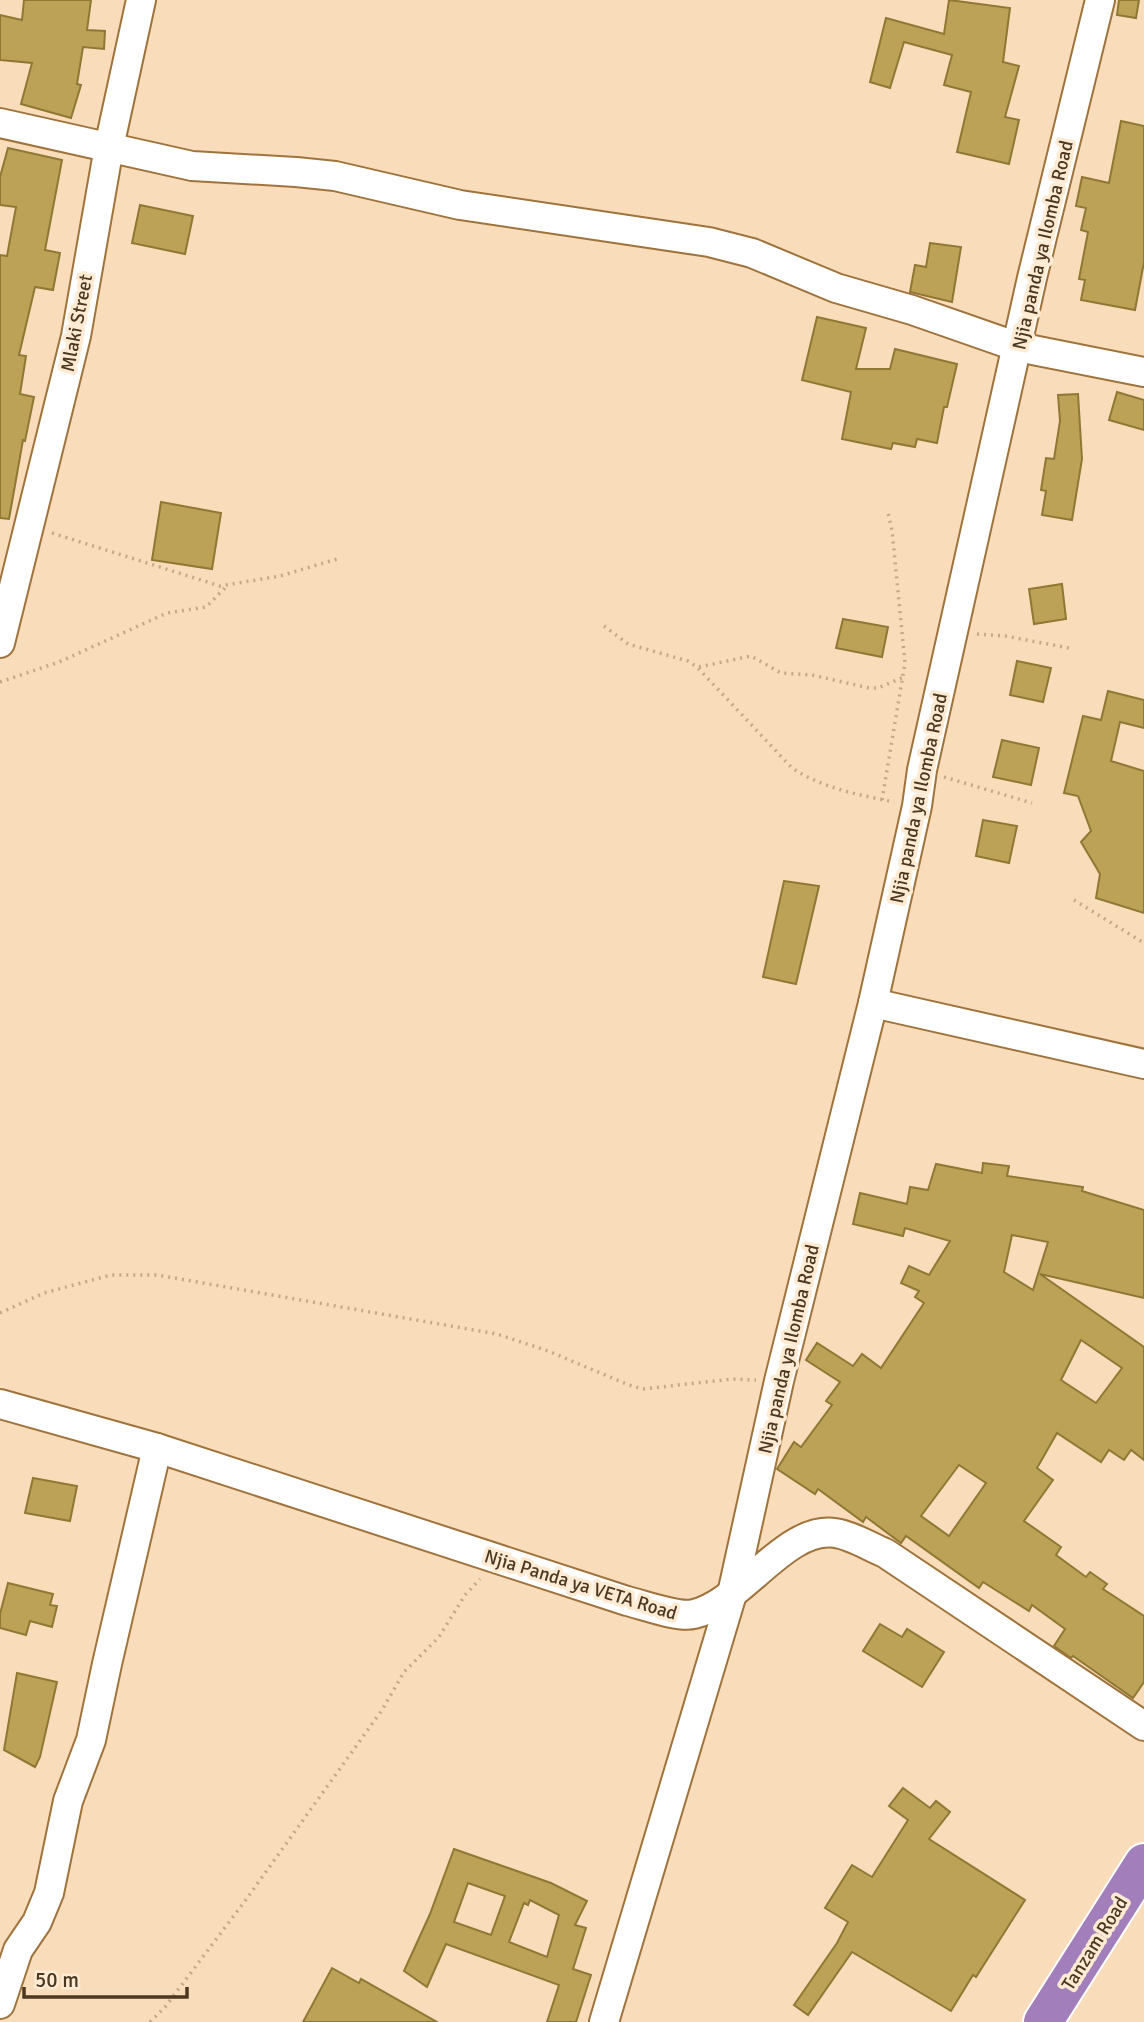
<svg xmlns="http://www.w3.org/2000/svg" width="1144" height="2022" font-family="Signika,sans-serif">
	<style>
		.building { fill: #bba257; stroke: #8f7834; stroke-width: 2; fill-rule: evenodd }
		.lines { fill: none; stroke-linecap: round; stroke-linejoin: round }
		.minor-casing { stroke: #9f733b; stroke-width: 32 }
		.highway-casing { stroke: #fff; stroke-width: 42 }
		.path { stroke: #c3a98a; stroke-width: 3.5; stroke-dasharray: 2 5; stroke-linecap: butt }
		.minor { stroke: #fff; stroke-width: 28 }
		.highway { stroke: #a27eba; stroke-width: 38 }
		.labels { text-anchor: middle; stroke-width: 7; stroke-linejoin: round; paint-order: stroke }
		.street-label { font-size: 19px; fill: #4c3820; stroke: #ffebd4 }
	</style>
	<rect width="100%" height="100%" fill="#f9dcba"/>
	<g class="building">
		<polygon points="24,0 91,0 87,30 105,31 104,49 83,47 77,84 81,85 71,118 21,104 32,63 0,60 0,15 22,20"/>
		<polygon points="949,0 1010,8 1003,62 1019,66 1005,117 1019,120 1009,164 957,152 971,92 944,85 952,55 904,42 890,88 870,82 886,18 944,34"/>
		<polygon points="1119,0 1139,0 1136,18 1117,15"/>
		<polygon points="1121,121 1144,126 1144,262 1135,310 1081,300 1085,280 1079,279 1088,232 1081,230 1086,208 1076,206 1082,177 1109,183"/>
		<polygon points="8,148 62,160 45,250 60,253 53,290 35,287 19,355 26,356 20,394 34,397 25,441 23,440 9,519 0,518 0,255 7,256 16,207 0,205 0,177"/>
		<polygon points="140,205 193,216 185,254 132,243"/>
		<polygon points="930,243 961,247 952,302 910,292 915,265 926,267"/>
		<polygon points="817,317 866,328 856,369 890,369 895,349 957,364 947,407 944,407 937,443 917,439 915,447 893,443 891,449 842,439 851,392 802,380"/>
		<polygon points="1117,392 1144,400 1144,430 1109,420"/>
		<polygon points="1078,394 1082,459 1072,520 1042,515 1046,491 1041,490 1046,458 1054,459 1060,421 1058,395"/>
		<polygon points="161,502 221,513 212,569 152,560"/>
		<polygon points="1062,584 1066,619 1034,624 1029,589"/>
		<polygon points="843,619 888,627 882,657 836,648"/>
		<polygon points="1017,661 1051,668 1043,702 1010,695"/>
		<polygon points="1108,691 1144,700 1144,728 1120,722 1111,761 1144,771 1144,913 1096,898 1100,874 1081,842 1091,831 1078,796 1064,793 1083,716 1101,720"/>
		<polygon points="1002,740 1039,748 1031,785 993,777"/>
		<polygon points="983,820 1017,826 1009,863 976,856"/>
		<polygon points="784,881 819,886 796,984 763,977"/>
		<path d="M983,1163L1009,1166L1007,1176L1083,1187L1082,1191L1144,1210V1298L1040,1274L1144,1347V1460L1131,1450L1124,1460L1109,1450L1101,1462L1057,1433L1037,1468L1053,1480L1024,1521L1061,1547L1056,1555L1086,1577L1090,1572L1107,1584L1103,1589L1144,1616V1682L1133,1698L1073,1656L1071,1658L1054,1646L1065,1629L1032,1605L1029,1611L983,1582L979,1588L906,1536L901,1543L866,1517L863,1522L818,1489L815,1494L777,1469L794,1442L801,1447L832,1405L826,1401L840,1382L806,1360L817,1343L853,1366L862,1354L881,1368L924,1303L915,1297L919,1291L901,1283L909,1266L929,1275L950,1241L905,1228L903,1236L853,1224L860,1193L907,1204L910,1187L928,1190L936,1164L982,1173ZM1012,1235L1048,1242L1033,1290L1004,1272ZM1081,1340L1122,1368L1096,1403L1061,1380ZM959,1465L986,1483L949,1536L921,1516Z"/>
		<polygon points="33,1478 77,1486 70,1521 25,1513"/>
		<polygon points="8,1583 53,1594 50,1605 57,1606 52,1627 30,1621 26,1635 0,1628 0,1614"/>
		<polygon points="880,1624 902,1637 907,1629 944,1652 922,1687 863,1651"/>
		<polygon points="17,1673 57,1682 40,1757 35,1767 4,1750"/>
		<polygon points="903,1788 930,1808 936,1801 950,1812 929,1839 1025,1900 976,1977 973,1975 951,2011 852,1952 808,2015 794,2005 837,1943 848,1922 825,1908 852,1865 872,1877 908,1820 889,1806"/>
		<path d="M454,1849L551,1883L587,1901L575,1925L586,1928L573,1969L591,1975L576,2022H547L559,1985L446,1944L427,1987L404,1971L430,1914ZM468,1883L505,1896L491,1935L454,1922ZM530,1900L559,1915L547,1957L509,1942L524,1903L528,1905Z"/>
		<polygon points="332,1968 359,1983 361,1979 437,2022 303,2022"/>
	</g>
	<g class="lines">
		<defs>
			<g id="minor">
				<polyline points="0,123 192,166 296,172 335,176 460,205 709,242 752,253 836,288 912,310 1018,347 1144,372"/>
				<polyline points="0,643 76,336 109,147 141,0"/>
				<polyline points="873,1003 1144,1064"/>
				<path d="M0,1404L157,1448L627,1601C644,1605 678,1618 694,1614C742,1603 785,1526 835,1533C851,1535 870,1547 885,1553L1144,1726"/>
				<polyline points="0,2004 18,1950 37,1922 49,1893 68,1801 91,1740 107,1664 157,1448"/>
				<polyline points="604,2022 732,1594 779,1381 873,1003 917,806 922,770 1032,278 1100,0"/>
			</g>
			<polyline id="highway" points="1043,2022 1144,1863"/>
		</defs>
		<use href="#minor" class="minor-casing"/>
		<use href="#highway" class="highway-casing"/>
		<g class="path">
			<polyline points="52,533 220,586 280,576 337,559"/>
			<path d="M604,626L628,644L688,661L697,667L792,768C822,788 859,795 894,802"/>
			<polyline points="977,634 1005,636 1069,648"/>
			<polyline points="699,667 751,656 781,673 812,675 869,688 878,688 904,677"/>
			<polyline points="0,682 59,662 167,613 206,607 227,586"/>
			<polyline points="944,777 1032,803"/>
			<polyline points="882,800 905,663 892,530 888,513"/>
			<polyline points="1074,900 1144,943"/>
			<polyline points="0,1313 44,1293 111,1275 157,1275 497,1334 548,1351 629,1385 643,1389 732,1379 756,1380"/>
			<polyline points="150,2022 165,2007 245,1901 382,1710 404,1672 439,1637 465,1595 480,1579"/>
		</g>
		<use href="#minor" class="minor"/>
		<use href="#highway" class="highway"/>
	</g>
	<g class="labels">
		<g class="street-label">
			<text transform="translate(1042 245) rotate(-77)" y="7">Njia panda ya Ilomba Road</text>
			<text transform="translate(76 323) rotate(-79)" y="7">Mlaki Street</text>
			<text transform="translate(918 798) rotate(-78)" y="7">Njia panda ya Ilomba Road</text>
			<text transform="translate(788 1349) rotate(-77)" y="7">Njia panda ya Ilomba Road</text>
			<text transform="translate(581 1584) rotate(17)" y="7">Njia Panda ya VETA Road</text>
			<text transform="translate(1094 1943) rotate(-58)" y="7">Tanzam Road</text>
		</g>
	</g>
	<path d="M24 1987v10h163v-10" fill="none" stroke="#4c3820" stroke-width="3.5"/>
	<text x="35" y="1987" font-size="21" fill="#4c3820" stroke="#ffebd4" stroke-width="5" paint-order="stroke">50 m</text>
</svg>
